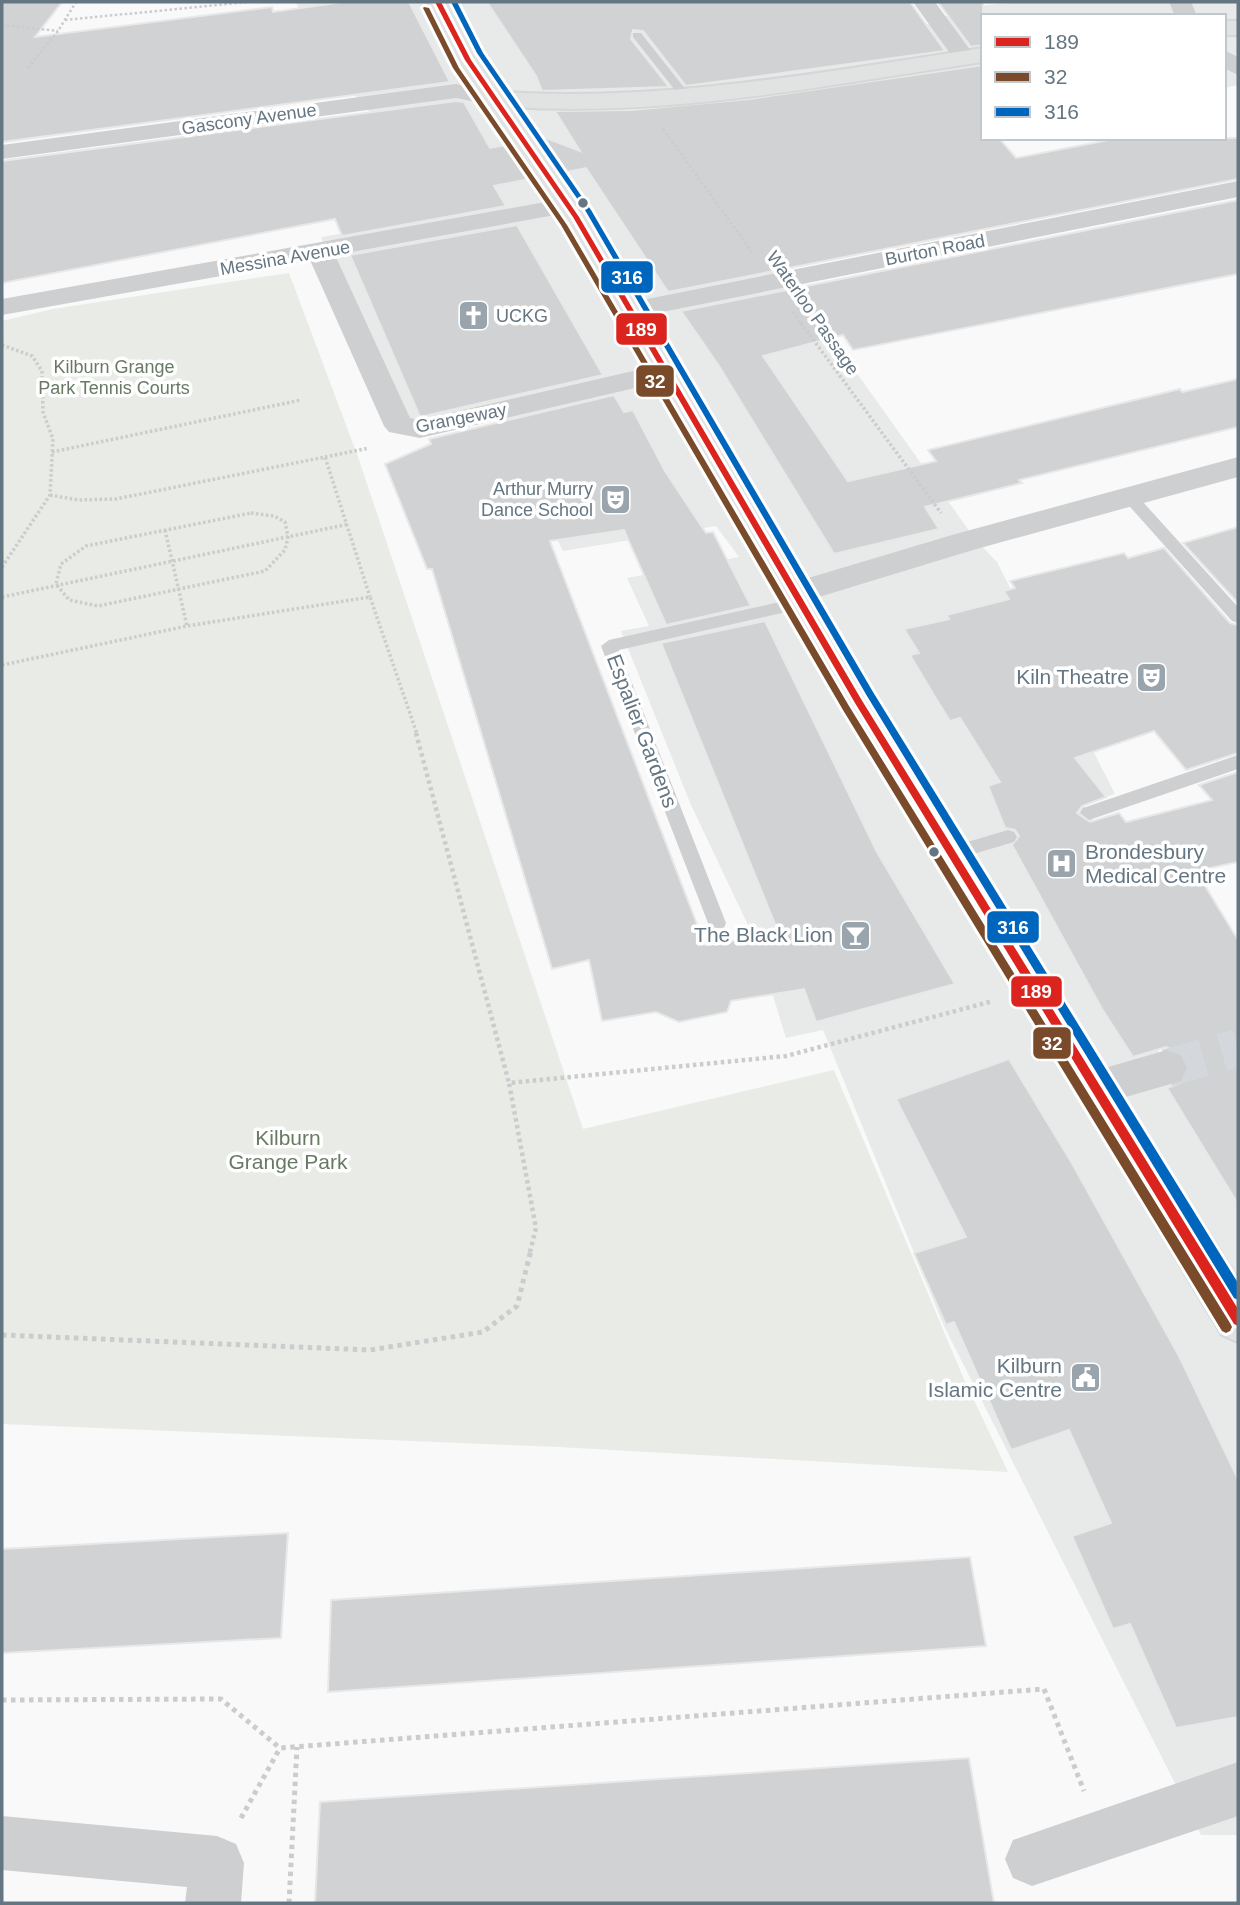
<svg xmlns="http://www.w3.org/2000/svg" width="1240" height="1905" font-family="Arial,sans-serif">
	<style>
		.built { fill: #e8e9e9 }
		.green { fill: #e8ebe6 }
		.building { fill: #d0d2d3; stroke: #e8e8e8; stroke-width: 2 }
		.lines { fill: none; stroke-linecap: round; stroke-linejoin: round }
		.street-tunnel { stroke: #d4d8dc; stroke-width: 38; stroke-dasharray: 38 19; stroke-linecap: butt }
		.primary-casing { stroke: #d5d6d7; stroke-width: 4 }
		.path-far3 { stroke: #cbcccd; stroke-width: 2.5; stroke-dasharray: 2.5 2.5; stroke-linecap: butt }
		.path-far2 { stroke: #cbcccd; stroke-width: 3.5; stroke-dasharray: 2.5 2.5; stroke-linecap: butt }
		.path-far1 { stroke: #cbcccd; stroke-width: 4.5; stroke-dasharray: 3.5 3.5; stroke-linecap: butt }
		.path { stroke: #cbcccd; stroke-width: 5; stroke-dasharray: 4.5 4.5; stroke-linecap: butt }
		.lane { fill: #cecfd0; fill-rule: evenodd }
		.street { fill: #cecfd0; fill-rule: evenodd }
		.primary { fill: #e1e2e2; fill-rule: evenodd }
		.bus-1-casing { stroke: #fff; stroke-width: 6 }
		.bus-2-casing { stroke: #fff; stroke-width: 6 }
		.bus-3-casing { stroke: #fff; stroke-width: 6 }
		.bus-1 { fill: #dc241f; fill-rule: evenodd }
		.bus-2 { fill: #7a4b2a; fill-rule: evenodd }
		.bus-3 { fill: #0065bd; fill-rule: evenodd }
		.bus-dot { fill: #657683; stroke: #fff; stroke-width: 2.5 }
		.labels { text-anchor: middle; stroke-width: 7; stroke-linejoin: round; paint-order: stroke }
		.far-street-label { font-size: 18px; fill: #657683; stroke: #fff }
		.far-poi-label { font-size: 18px; fill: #657683; stroke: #fff; text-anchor: start }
		.far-park-label { font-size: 18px; fill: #687a64; stroke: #fff }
		.poi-label { font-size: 21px; fill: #657683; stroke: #fff; text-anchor: end }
		.street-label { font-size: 21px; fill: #657683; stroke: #fff }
		.park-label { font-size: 21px; fill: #687a64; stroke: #fff }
		.line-badge { stroke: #fff; stroke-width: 2.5 }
		.badge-label { font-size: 19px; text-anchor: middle; font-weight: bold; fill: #fff }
	</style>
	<rect width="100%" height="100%" fill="#f9f9f9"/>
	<polygon class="built" points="296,2 775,2 793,51 909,32 967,7 1018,2 1238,2 1238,85 1224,88 1224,16 983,16 983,138 729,194 975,539 997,562 1115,794 1083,804 1158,923 1090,940 1238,1181 1238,1835 1201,1835 944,1326 823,1030 786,1038 757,944 691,805 621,631 649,626 627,578 739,557 716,526 563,551 495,411 393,430 321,237 423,220 374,116 325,64"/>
	<polygon class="green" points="289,273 358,457 583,1129 834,1070 963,1377 1008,1472 559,1447 2,1424 2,321 53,309"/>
	<g class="building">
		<polygon points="2,2 62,2 35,37 272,7 273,12 343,2 409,2 450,82 2,142"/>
		<polygon points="487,2 910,2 945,51 686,86 643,31 633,30 631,39 669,87 542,91 536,76"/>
		<polygon points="938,2 983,2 983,45 971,47"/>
		<polygon points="983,65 983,138 999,138 1016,158 1119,138 1238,138 1238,179 668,292 586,168 561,173 538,139 546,138 580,151 555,111 631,110 749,99"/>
		<polygon points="456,101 464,102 490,148 511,144 534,178 494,186 506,206 342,236 335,219 2,283 2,161"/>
		<polygon points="1238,200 1238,274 853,350 843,335 763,356 848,481 936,461 928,450 1180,389 1182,392 1238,379 1238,427 1019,480 1022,483 925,507 939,529 834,554 719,366 681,311"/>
		<polygon points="517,225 603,375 420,417 350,255"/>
		<polygon points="614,395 624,412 633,410 665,471 706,533 713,532 751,606 666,625 624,530 550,541 705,945 779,934 661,643 765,621 877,852 955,984 816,1022 804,989 731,1001 727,1012 679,1022 656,1012 602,1021 589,960 552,969 432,569 427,569 385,464 431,444 429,439"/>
		<polygon points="1238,527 1238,603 1183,543"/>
		<polygon points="1164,548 1230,623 1238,625 1238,753 1186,770 1154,731 1075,758 1106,797 1082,806 1077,813 1090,822 1119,813 1126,822 1212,800 1199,785 1238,772 1238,862 1196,871 1238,940 1238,1204 1167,1088 1183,1082 1189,1069 1183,1054 1166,1047 1133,1057 1102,1009 1012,845 1019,836 1015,830 1005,828 988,786 1000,782 960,718 950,721 935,697 910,655 919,653 904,629 949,619 946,615 1009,599 1004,591 1015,588 1010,581 1124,553 1128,558"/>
		<polygon points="1009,1059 1073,1165 1179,1356 1238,1479 1238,1717 1176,1728 1130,1624 1113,1629 1072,1536 1111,1523 1069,1430 1011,1450 954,1322 946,1325 914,1253 966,1237 896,1099"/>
		<polygon points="288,1533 281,1638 2,1653 2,1549"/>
		<polygon points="970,1557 986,1646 328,1692 331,1600"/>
		<polygon points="969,1758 994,1903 315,1903 320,1802"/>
	</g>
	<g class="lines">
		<polyline class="street-tunnel" points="1167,1068 1238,1048"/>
		<defs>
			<g id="primary">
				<path d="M427,2H449L479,60L502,92C664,102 823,72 983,48V62C827,85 671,117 512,107L589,217L870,692L1238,1280V1342L1222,1335L846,710L563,217L457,60Z"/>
				<rect x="1224" y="21" width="14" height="14"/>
			</g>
		</defs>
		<use href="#primary" class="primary-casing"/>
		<g class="path-far3">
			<polyline points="65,20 248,2"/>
			<polyline points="2,25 58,31"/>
			<polyline points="28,68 58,31 76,2"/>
			<polyline points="663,129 752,252"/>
			<polyline points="793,312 803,325"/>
		</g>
		<g class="path-far2">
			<polyline points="801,323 941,513"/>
			<polyline points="2,345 32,356 42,371 43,412 53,439 50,495 2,567"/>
			<polyline points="52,452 301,400"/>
			<polyline points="325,457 369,448"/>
			<polyline points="50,495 78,500 116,499 325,457 370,597"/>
			<polygon points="251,513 274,516 285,522 288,537 285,550 265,571 98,606 69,600 56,584 61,564 86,546"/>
			<polyline points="165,530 187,626"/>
			<polyline points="2,597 349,524"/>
			<polyline points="2,665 187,626 370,597 417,734"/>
		</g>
		<g class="path-far1">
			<polyline points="416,733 509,1083"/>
			<polyline points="530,1252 536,1228 509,1083 786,1056 993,1001"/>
		</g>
		<g class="path">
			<polyline points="2,1335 370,1350 483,1332 517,1306 531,1250"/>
			<polyline points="2,1700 221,1699 280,1748 1044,1689 1084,1791"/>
			<polyline points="241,1818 280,1748"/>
			<polyline points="289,1903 297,1747"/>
		</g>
		<g class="lane">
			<polygon points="633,33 641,33 690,95 690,99 682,99 633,37"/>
			<polygon points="1128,490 1133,491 1238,607 1238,623 1232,621 1123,499 1123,491"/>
			<polygon points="802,597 810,603 808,607 619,650 726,923 724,928 710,928 708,923 601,646 609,640"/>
			<polygon points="1238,755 1238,769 1089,820 1080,813 1083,808"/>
			<polygon points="1008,830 1014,832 1017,837 1014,842 953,860 944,853 947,848"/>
		</g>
		<g class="street">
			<polygon points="913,2 935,2 976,58 973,63 957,63"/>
			<polygon points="1169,2 1191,2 1197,16 1175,16"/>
			<polygon points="1224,50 1238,57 1238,75 1224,68"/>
			<polygon points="456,84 504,94 508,99 504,104 496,106 456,98 2,159 2,145"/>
			<polygon points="1238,181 1238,197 632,318 622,316 618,310 622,304 632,302"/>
			<polygon points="568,198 577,201 581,206 577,211 335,255 410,418 420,420 668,363 678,366 682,372 678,378 420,438 389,432 384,426 310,260 2,315 2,299"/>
			<polygon points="1238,457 1238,477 973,550 796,604 785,601 780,593 785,585 952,535"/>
			<polygon points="1167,1050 1181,1055 1187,1068 1181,1081 1098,1105 1084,1100 1078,1087 1084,1074"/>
			<polygon points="1238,1762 1238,1816 1032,1886 1013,1878 1005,1859 1013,1840"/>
			<polygon points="2,1816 217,1836 236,1844 244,1863 241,1903 185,1903 187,1887 2,1870"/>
		</g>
		<use href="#primary" class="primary"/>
		<defs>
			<polygon id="bus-1" points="435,2 441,2 471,60 579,217 861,699 1238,1309 1238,1326 1234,1324 855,703 573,217 465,60"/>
			<polygon id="bus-2" points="424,7 429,8 459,68 567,225 849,706 1230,1323 1232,1327 1230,1331 1226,1333 1222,1331 843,710 561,225 453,68 423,8"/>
			<polygon id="bus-3" points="451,2 457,2 483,53 591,210 873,692 1238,1283 1238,1300 1234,1298 867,696 585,210 477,53"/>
		</defs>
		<use href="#bus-1" class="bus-1-casing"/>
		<use href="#bus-2" class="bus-2-casing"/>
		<use href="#bus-3" class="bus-3-casing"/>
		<use href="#bus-1" class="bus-1"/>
		<use href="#bus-2" class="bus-2"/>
		<use href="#bus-3" class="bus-3"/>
	</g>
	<defs>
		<symbol id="church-square" viewBox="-11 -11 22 22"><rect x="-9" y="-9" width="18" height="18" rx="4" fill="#99a4ac" stroke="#fff"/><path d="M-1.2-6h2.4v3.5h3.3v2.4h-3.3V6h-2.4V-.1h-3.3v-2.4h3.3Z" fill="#fff"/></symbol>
		<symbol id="theatre-square" viewBox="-11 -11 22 22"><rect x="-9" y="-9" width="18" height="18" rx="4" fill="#99a4ac" stroke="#fff"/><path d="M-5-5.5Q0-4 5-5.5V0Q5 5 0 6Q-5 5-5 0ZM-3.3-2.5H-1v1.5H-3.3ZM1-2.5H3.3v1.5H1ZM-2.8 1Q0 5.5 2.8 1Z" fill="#fff"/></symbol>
		<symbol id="hospital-square" viewBox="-11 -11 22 22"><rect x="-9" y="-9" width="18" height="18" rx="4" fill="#99a4ac" stroke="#fff"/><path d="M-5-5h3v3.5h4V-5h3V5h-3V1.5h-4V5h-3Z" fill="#fff"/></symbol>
		<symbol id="bar-square" viewBox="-11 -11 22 22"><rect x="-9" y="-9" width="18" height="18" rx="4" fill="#99a4ac" stroke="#fff"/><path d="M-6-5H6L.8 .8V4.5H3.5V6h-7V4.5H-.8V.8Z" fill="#fff"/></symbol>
		<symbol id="civic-square" viewBox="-11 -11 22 22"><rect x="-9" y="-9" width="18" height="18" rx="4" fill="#99a4ac" stroke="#fff"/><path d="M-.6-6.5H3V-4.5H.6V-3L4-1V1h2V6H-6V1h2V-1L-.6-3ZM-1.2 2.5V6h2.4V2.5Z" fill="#fff"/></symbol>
	</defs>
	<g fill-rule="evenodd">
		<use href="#church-square" x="456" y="298" width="35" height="35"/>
		<use href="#theatre-square" x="598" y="482" width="35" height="35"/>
		<use href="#theatre-square" x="1134" y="660" width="35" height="35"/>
		<use href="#hospital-square" x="1044" y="846" width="35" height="35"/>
		<use href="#bar-square" x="838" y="918" width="35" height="35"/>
		<use href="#civic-square" x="1068" y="1360" width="35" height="35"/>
	</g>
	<g class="bus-dot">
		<circle cx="583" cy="203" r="6"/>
		<circle cx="934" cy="852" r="6"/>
	</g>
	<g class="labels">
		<g class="far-street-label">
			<text transform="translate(249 119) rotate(-8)" y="6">Gascony Avenue</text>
			<text transform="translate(935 250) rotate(-11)" y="6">Burton Road</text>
			<text transform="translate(285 258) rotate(-10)" y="6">Messina Avenue</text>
			<text transform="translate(813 313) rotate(55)" y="6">Waterloo Passage</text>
			<text transform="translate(461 418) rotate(-11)" y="6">Grangeway</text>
		</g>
		<g class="far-poi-label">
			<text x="496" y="322">UCKG</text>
			<text x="593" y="495" text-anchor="end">Arthur Murry<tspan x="593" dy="21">Dance School</tspan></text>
		</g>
		<g class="far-park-label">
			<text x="114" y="373">Kilburn Grange<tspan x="114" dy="21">Park Tennis Courts</tspan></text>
		</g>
		<g class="poi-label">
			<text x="1129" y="684">Kiln Theatre</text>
			<text x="1085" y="859" text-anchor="start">Brondesbury<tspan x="1085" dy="24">Medical Centre</tspan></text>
			<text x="833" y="942">The Black Lion</text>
			<text x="1062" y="1373">Kilburn<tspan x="1062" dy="24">Islamic Centre</tspan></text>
		</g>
		<g class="street-label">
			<text transform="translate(642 731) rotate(69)" y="7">Espalier Gardens</text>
		</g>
		<g class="park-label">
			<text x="288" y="1145">Kilburn<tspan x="288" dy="24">Grange Park</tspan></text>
		</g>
	</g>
	<g class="line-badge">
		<rect x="600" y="260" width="54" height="34" rx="7" fill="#0065bd"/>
		<rect x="615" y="312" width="53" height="34" rx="7" fill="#dc241f"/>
		<rect x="635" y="364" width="40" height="34" rx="7" fill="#7a4b2a"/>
		<rect x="986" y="910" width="54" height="34" rx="7" fill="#0065bd"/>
		<rect x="1010" y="975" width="53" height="33" rx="7" fill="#dc241f"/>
		<rect x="1032" y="1026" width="40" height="34" rx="7" fill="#7a4b2a"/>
	</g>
	<g class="badge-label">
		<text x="627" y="284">316</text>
		<text x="641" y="336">189</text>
		<text x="655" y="388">32</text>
		<text x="1013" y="934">316</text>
		<text x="1036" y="998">189</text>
		<text x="1052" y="1050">32</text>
	</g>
	<rect width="1240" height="1905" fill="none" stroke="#657683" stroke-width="7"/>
	<rect x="981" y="14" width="245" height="126" fill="#ffffff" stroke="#c1c8cd" stroke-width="2"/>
	<rect x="995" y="37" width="35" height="10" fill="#dc241f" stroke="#c1c8cd" stroke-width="2"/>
	<text x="1044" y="49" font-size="21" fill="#657683">189</text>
	<rect x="995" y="72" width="35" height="10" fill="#7a4b2a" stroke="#c1c8cd" stroke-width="2"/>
	<text x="1044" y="84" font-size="21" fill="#657683">32</text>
	<rect x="995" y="107" width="35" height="10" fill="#0065bd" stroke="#c1c8cd" stroke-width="2"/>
	<text x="1044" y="119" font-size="21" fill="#657683">316</text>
</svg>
